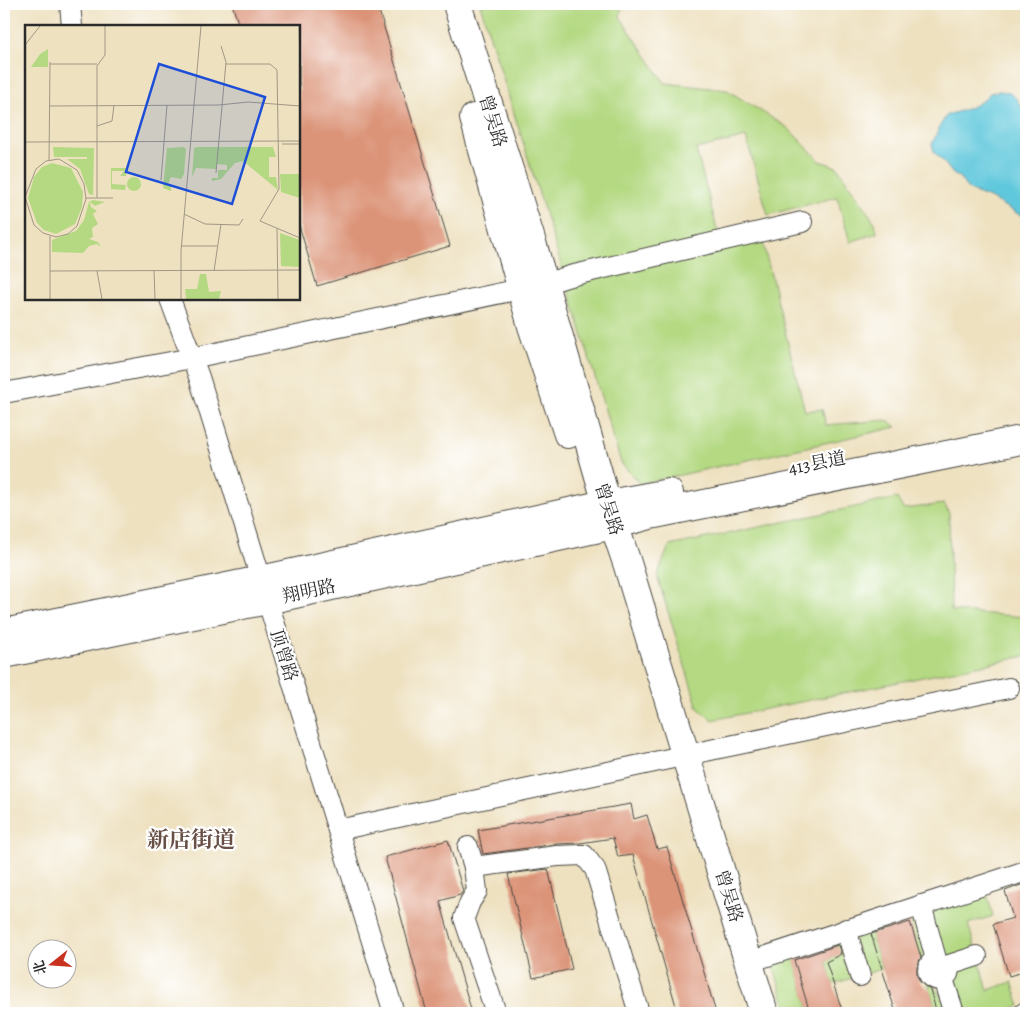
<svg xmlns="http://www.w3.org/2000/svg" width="1030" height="1017" font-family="Alegreya,'Noto Serif SC',serif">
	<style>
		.green { fill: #b4d982; stroke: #708256 }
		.water { fill: #60c8dc; stroke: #467a84 }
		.building { fill: #dc9479 }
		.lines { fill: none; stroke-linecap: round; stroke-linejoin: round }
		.street-casing { stroke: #484641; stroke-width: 22 }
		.secondary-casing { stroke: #484641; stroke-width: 30 }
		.street { stroke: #fff; stroke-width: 20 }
		.secondary { stroke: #fff; stroke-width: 28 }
		.labels { text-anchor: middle; stroke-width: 4.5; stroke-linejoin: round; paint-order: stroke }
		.street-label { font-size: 18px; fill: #2b2b2b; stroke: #fff }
		.district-label { font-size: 22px; font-weight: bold; fill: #695046; stroke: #fff }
		.inset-road { fill: none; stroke: #a09884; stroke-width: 1 }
		.view { fill: #1d4ed8; fill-opacity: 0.15; stroke: #1d4ed8; stroke-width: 2.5 }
		.inset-edge { fill: none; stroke: #2b2b2b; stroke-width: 2.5 }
	</style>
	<rect width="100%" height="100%" fill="#fff"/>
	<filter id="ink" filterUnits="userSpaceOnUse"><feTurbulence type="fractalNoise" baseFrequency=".02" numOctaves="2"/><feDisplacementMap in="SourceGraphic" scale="10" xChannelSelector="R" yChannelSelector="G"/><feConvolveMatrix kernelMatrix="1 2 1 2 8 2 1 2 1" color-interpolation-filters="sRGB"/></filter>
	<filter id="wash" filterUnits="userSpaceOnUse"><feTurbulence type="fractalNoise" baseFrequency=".0096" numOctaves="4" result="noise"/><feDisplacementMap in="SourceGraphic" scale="20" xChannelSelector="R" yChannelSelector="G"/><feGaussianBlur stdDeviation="1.12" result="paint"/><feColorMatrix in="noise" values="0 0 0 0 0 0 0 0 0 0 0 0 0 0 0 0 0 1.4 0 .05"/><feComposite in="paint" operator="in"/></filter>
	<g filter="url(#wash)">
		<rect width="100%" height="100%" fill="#eee1c0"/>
		<g class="green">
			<polygon points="480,4 622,4 620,17 665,83 727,90 788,128 820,161 837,167 875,223 877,233 850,242 837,197 768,215 746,137 696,149 722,248 762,239 805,411 822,409 826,425 886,420 897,427 640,484 621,463 555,245"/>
			<polygon points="897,498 903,509 944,504 949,513 951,611 1026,617 1026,656 712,720 698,708 657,576 669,546"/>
			<polygon points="986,891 993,916 968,924 976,950 951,957 940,951 930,913 935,907"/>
			<polygon points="917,915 931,980 950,1013 937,1013 909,919 870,931 882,969 865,974 851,932"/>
			<polygon points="843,935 856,977 833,984 826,961 834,958 836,956 835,948 833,947 794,958 810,1013 788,1013 771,959"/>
			<polygon points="980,963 988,990 1012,982 1020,1006 997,1013 961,1013 950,979 956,969"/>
		</g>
		<path class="water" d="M998,91C1018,92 1015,100 1026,113V213L1020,215L990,198L973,192L966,187L959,177L953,174L942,160L934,152L932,144L941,124L947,115C963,110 979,107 990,93Z"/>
		<g id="blocks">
			<g class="building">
				<polygon points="232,4 377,4 450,246 317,286 299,225 299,26 239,26"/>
				<polygon points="631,804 634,819 647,815 657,849 667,847 716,1013 678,1013 633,855 618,857 613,838 580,843 556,844 483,854 478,830"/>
				<polygon points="448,840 463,891 460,895 440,901 472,1013 427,1013 385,857"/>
				<polygon points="548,869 572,969 533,978 508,874"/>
				<polygon points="1026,883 1026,971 1009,976 993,924 1013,918 1005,891"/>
				<polygon points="910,922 921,957 917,967 917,976 921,983 930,990 937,1013 896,1013 871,934"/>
				<polygon points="838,945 841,954 826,962 843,1013 810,1013 794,960"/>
			</g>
		</g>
	</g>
	<g filter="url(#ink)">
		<use href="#blocks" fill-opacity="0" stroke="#484641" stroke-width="1"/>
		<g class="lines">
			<defs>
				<g id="street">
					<polyline points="70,4 72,26"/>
					<polyline points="170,299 199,377 394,1013"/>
					<polyline points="4,393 192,358 544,284 570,276 802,222"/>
					<polyline points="338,830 715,749 1009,688"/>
					<polyline points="468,847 474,867 477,891 470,902 464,918 496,1013"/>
					<polyline points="474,867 557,856 584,855 595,869 639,1013"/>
					<path d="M921,905L936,959C922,967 928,983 943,979"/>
					<polyline points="846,929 860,976"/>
					<polyline points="749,962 1026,871"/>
					<polyline points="949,965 977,956"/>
					<polyline points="949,969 948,974 943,979 954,1013"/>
					<polyline points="1024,1013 1026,1012"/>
				</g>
				<g id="secondary">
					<polyline points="457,4 533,246 607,504 627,563 764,1013"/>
					<polyline points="474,118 532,326 568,434"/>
					<polyline points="4,633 261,580 592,507 669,493"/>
					<polyline points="4,654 267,600 613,525 650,515 1026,439"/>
				</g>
			</defs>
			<use href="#street" class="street-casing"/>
			<use href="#secondary" class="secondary-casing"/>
			<use href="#street" class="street"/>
			<use href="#secondary" class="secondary"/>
		</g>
	</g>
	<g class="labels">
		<g class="street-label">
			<text transform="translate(493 121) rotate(73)" y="6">曾吴路</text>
			<text transform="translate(817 463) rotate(-11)" y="6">413县道</text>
			<text transform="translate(609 509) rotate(72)" y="6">曾吴路</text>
			<text transform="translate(309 591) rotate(-12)" y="6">翔明路</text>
			<text transform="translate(284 655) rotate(73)" y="6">顶曾路</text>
			<text transform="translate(729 896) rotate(73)" y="6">曾吴路</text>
		</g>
		<g class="district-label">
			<text x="191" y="847">新店街道</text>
		</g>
	</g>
	<g transform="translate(25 25)">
		<rect width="275" height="275" fill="#eee1c0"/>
		<path d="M23,24V42H6L15,29ZM28,122L69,123L68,170L64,169L55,144L42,134H62V132H29ZM159,122L161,124L159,149L156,154L146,152L143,159L146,161V166L138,163L142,123ZM172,122H248L251,132H244V152H251L253,165L218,136L210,138L196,154L187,156V153H193V145H202V140L191,139V144L171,143L167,152L169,123ZM27,138L46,143L58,167L57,182L50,199L31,209L19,205L12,198L3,173L9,152L17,142ZM86,143H101V151H95L99,146H87V159L101,160L100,165L86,164ZM255,149H275V173L256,167ZM102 159a7 7 0 1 1 14 0a7 7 0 1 1-14 0ZM68,175L80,177L70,181L65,177L66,182L72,186L68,189L73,199L67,203L68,212L64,214L73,217L76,222L72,219L64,221L58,228L27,227V215L51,206L59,195L64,177ZM255,208L275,215V242L256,241ZM175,249H181L184,267L196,266L194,274H161L160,264H172Z" fill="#b4d982"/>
		<path class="inset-road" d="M274,1L275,40M0,20L15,1M25,39H72M201,39H245L252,45L254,164L235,196L275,213M25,81L194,80L223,77L275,81M72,101L87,96L89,80M0,117L275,116M257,119H275M34,134L52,145L59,159L61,174L52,201L43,209L31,212L18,208L9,200L0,172L11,144L21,136ZM24,135L25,37M191,148L201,37L196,21M136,155L142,80M61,173H88M72,173V41L80,30V1M159,189L180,199L214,200L218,194M252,204L253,274M25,211V274M156,221H192M129,245L130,274M25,246L275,245M72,246L77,274M189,246L196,199M156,274V226L176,1"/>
		<path class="view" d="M134,39L240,72L207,179L101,147Z"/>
		<rect width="275" height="275" class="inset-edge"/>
	</g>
	<rect width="1030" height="1017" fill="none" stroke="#fff" stroke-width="20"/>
	<g transform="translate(52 964) rotate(253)"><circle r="24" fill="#ffffff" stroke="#aaaaaa"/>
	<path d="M0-4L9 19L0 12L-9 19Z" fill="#c8321e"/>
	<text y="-8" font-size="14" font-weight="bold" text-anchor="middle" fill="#2b2b2b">北</text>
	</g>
</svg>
